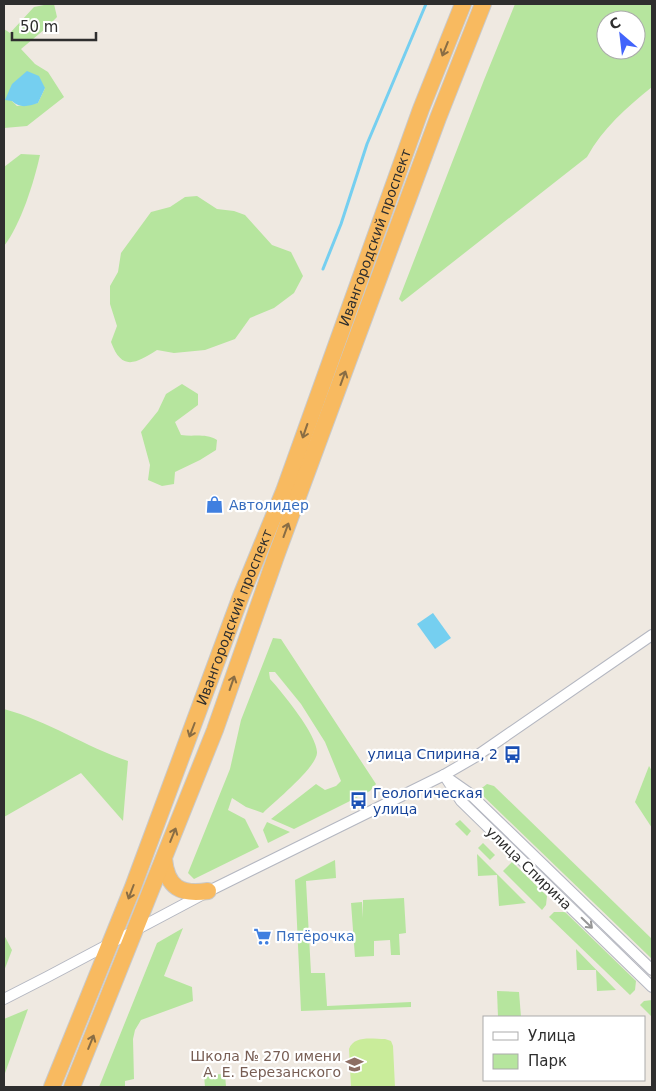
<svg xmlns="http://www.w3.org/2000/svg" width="656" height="1091" font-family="'DejaVu Sans',sans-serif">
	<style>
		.green { fill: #b6e59e; fill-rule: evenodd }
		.pitch { fill: #c9ec9a }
		.water { fill: #75cff0 }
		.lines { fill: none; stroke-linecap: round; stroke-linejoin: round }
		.stream { stroke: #75cff0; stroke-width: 3 }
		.minor-casing { stroke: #b4b7c1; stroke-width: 12 }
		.trunk-casing { stroke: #c9c9c9; stroke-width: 18 }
		.minor { stroke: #fff; stroke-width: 10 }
		.trunk { stroke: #f8ba60; stroke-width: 16 }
		.oneway { stroke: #896d44 }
		.oneway2 { stroke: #969696 }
		.labels { text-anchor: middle; stroke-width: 4.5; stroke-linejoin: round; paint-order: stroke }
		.street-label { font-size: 14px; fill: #2e2e2e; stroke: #fff }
		.shop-label { font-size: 14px; fill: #366cbe; stroke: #fff; text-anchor: start }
		.transit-label { font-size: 14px; fill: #164399; stroke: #fff; text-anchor: end }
		.education-label { font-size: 14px; fill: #785e54; stroke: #fff; text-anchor: end }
	</style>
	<rect width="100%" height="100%" fill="#efe9e1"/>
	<g class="green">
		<path d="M49,4H54L57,17L45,29L21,49L35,64L48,72L64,97L27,126L4,128V29L10,33L34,7ZM45,88L38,103L17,106L12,101Z"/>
		<path d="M515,4H652V87C626,108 603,128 587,157L402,302L399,299L484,80ZM606,20H636V50H606Z"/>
		<path d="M21,154L40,155C34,182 21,224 4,246V167Z"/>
		<path d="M197,196L217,209L234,211L245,215L272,245L291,252L303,276L294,293L274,308L250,318L235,339L205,350L174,353L157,350C136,363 122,372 111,342L117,326L110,304V286L118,272L121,253L151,212L170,207L185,197Z"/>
		<path d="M182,384L198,394V405L175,422L181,435C194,437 205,433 217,440L216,450L200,460L175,472L174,484L162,486L148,480L150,465L141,432L158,411L166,394Z"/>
		<path d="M273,638L281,639L376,784L370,791L294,829L271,819L316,784L325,790L336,786L341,781L325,742L301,704L275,672H269L270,679C282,692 318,736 317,753C316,768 274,802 263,813L246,807L232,798L228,810L245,819L259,847L194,879L188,873L230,769L241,720Z"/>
		<path d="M4,709C48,721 86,747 128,761L123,821L81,773L4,817Z"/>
		<polygon points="649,766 652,771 652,828 635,802"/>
		<polygon points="487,784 494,786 652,939 652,959 478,791"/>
		<polygon points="460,820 471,831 467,836 455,824"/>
		<polygon points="267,822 290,832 268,843 263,830"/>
		<polygon points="483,843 495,855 490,860 478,848"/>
		<polygon points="477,854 526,903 499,906 497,875 478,876"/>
		<polygon points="335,860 336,878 306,881 311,973 325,973 327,1006 411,1002 411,1007 301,1011 295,880"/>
		<polygon points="512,862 547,896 546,905 542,910 503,871"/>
		<polygon points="404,898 406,933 399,934 400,955 391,955 390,940 374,941 374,956 355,957 351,903 362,902 363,918 363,900"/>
		<polygon points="554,912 565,912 636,981 635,990 630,995 549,917"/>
		<polygon points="183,928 164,976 192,987 193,1001 141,1020 135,1030 133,1039 134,1079 125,1081 125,1087 99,1087 157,943"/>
		<polygon points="4,935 12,950 4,971"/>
		<polygon points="576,949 616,990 597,991 596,970 577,970"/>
		<polygon points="497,991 519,992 521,1017 498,1017"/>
		<polygon points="652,1000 652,1017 640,1005 644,1001"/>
		<polygon points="28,1009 4,1076 4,1019"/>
		<polygon points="225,1074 226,1087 205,1087 204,1075"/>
	</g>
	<path class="pitch" d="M385,1039L391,1041L393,1046L395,1087H351L349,1049C354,1035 372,1039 385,1039Z"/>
	<g class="water">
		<path d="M27,71L39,76L45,88L38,103C28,106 21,109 12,101L5,100L12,84Z"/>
		<polygon points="433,613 451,638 435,649 417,624"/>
	</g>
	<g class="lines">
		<polyline class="stream" points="323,269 341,224 367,144 426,4"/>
		<defs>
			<g id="minor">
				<polyline points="444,775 461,801 652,987"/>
				<polyline points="449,779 469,793 652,970"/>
				<polyline points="4,999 47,977 211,890 444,775 475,757 652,635"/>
			</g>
			<g id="trunk">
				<path d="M164,859C167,888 181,895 208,891"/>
				<path id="s1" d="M52,1087L133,887L241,596L284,491L421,109L463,4"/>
				<polyline points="72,1087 215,730 276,556 438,118 483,4"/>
			</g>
		</defs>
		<use href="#minor" class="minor-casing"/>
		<use href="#trunk" class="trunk-casing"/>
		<use href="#minor" class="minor"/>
		<use href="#trunk" class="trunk"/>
	</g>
	<defs><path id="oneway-shaft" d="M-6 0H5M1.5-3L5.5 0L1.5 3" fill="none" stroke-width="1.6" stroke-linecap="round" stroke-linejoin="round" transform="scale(1.25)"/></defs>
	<g class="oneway">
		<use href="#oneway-shaft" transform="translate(445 49) rotate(112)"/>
		<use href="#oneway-shaft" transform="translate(343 378) rotate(-70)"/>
		<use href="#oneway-shaft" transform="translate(305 431) rotate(109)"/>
		<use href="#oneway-shaft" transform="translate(286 530) rotate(-70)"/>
		<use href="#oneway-shaft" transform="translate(232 683) rotate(-71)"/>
		<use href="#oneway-shaft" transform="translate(192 730) rotate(111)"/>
		<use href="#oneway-shaft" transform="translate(173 835) rotate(-68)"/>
		<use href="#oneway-shaft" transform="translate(131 892) rotate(111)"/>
		<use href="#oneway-shaft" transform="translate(91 1042) rotate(-68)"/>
	</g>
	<use class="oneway2" href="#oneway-shaft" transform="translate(587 923) rotate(44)"/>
	<defs>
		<symbol id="shop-bare" viewBox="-9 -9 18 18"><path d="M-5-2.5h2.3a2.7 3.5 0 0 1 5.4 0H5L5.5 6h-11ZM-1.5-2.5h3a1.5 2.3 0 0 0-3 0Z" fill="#3f7fe0" stroke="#fff" stroke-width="2.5" paint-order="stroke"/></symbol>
		<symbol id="bus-bare" viewBox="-9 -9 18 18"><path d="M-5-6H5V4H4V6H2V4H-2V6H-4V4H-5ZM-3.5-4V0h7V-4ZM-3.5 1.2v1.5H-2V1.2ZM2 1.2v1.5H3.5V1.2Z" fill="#1a4fb4" stroke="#fff" stroke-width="2.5" paint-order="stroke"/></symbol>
		<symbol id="supermarket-bare" viewBox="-9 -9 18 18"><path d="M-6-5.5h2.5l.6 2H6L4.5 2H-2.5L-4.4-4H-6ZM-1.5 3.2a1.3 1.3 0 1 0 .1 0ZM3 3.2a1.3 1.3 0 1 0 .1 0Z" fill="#3f7fe0" stroke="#fff" stroke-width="2.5" paint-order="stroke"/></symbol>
		<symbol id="school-bare" viewBox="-9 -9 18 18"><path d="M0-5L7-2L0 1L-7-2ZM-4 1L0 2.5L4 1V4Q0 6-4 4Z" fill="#8d6e63" stroke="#fff" stroke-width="2.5" paint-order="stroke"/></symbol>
	</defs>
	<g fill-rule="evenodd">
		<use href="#shop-bare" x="202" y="492" width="25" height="25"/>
		<use href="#bus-bare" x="500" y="742" width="25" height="25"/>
		<use href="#bus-bare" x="346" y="788" width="25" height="25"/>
		<use href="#supermarket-bare" x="250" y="924" width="25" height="25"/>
		<use href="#school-bare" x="342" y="1052" width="25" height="25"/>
	</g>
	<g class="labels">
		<g class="street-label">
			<text dy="5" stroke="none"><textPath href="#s1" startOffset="909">Ивангородский проспект</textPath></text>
			<text dy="5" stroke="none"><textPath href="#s1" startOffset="504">Ивангородский проспект</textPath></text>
			<text transform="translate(529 868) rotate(44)" y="5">улица Спирина</text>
		</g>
		<g class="shop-label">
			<text x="229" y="510">Автолидер</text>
			<text x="276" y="941">Пятёрочка</text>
		</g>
		<g class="transit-label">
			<text x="498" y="759">улица Спирина, 2</text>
			<text x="373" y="798" text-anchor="start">Геологическая<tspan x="373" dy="16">улица</tspan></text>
		</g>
		<g class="education-label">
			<text x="341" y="1061">Школа № 270 имени<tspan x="341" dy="16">А. Е. Березанского</tspan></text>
		</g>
	</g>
	<rect width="656" height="1091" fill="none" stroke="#2e2e2e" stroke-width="10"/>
	<rect x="483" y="1016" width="162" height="65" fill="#ffffff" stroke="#ababab"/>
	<rect x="493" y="1032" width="25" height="8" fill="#ffffff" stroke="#ababab"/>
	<text x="528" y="1041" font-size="15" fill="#2e2e2e">Улица</text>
	<rect x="493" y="1054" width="25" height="15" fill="#b6e59e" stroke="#ababab"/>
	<text x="528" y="1066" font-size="15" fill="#2e2e2e">Парк</text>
	<g transform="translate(621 35) rotate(332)"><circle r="24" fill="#ffffff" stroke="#ababab"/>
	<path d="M0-4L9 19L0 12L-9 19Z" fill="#4264fb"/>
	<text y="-8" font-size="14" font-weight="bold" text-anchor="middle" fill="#2e2e2e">С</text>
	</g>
	<path d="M12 32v8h84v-8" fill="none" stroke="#2e2e2e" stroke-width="2.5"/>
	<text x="20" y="32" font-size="15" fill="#2e2e2e" stroke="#ffffff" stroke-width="4" paint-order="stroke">50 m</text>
</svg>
